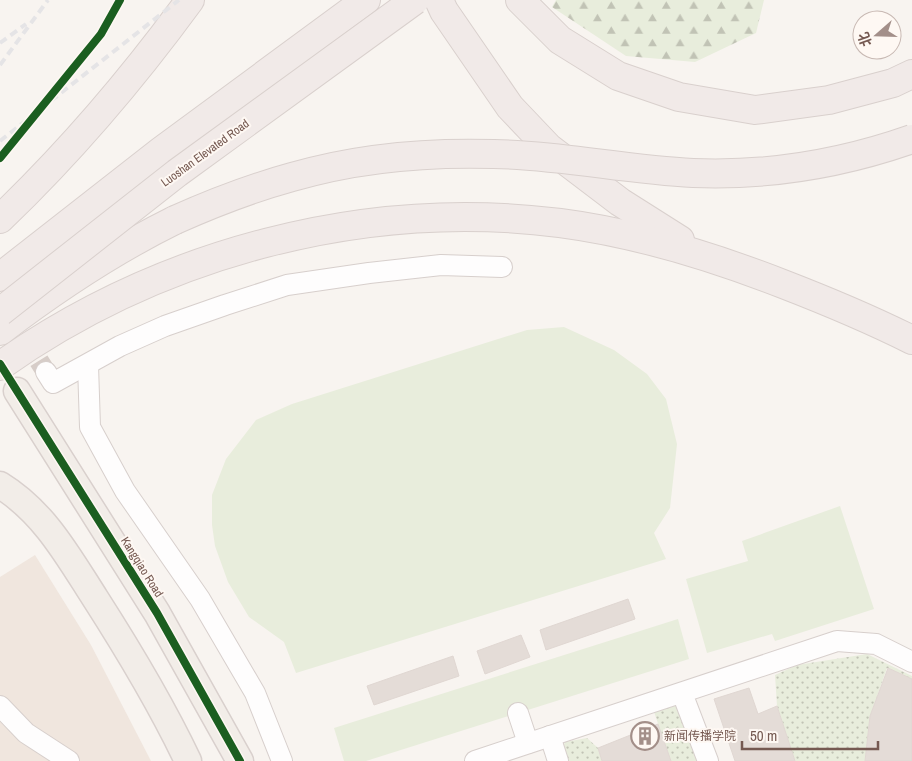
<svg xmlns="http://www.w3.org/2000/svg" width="912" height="761" font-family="'Archivo Narrow','Noto Sans SC',sans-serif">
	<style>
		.residential { fill: #f0e6de }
		.grass { fill: url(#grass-dots) }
		.forest { fill: url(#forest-firs) }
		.pitch { fill: #e8eddc }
		.building { fill: #e4dcd7; stroke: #e0d7d2 }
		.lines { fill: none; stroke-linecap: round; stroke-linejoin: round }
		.minor-tunnel { stroke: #d7cdc8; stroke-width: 20; stroke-dasharray: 20 10; stroke-linecap: butt }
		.minor-casing { stroke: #d7cfcc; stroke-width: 22 }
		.major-casing { stroke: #d9d0cd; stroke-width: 29 }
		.highway-casing { stroke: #d9d0cd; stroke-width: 30 }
		.minor { stroke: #fefdfd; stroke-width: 20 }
		.major { stroke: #f2ede8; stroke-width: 26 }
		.highway { stroke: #f1eae8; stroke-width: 28 }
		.rail { stroke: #e5e4e6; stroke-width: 4; stroke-dasharray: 8 5; stroke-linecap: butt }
		.highway-bridge-casing { stroke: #d9d0cd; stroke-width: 30; stroke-linecap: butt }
		.highway-bridge { stroke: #f1eae8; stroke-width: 28 }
		.cycleway-casing { stroke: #fef8f3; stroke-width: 11 }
		.cycleway { stroke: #1b5e20; stroke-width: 8 }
		.labels { text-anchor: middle; stroke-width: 4; stroke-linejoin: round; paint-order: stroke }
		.street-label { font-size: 12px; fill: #755951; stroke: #fef8f3 }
		.poi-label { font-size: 12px; fill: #755951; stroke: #fef8f3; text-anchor: start }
	</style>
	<defs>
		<pattern id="grass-dots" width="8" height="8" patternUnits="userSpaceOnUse" patternTransform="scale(1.25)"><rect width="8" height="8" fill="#e8eddc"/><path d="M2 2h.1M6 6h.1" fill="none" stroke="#c1c3b5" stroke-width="1.8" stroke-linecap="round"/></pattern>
		<pattern id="forest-firs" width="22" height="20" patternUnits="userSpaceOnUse" patternTransform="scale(1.25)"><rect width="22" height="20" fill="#e8eddc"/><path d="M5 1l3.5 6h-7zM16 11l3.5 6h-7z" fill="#c1c3b5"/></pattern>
	</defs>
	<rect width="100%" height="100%" fill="#f8f4f0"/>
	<polygon class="residential" points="35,555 91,645 151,761 0,761 0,577"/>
	<g class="grass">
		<polygon points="867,654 912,676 912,679 887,668 870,716 865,761 795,761 777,706 775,675 797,665"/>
		<polygon points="675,703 700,761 671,761 653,709"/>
		<polygon points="587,738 598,748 602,761 563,761 561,752 565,742"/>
	</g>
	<polygon class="forest" points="556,0 764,0 756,33 695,62 626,56 552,7"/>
	<g class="pitch">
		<polygon points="564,327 614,350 647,374 666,399 677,444 670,508 654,533 666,559 296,673 284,642 249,617 228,582 215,546 212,525 212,495 226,459 256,420 292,404 527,330"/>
		<polygon points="840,506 874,609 775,641 772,634 707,653 686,579 748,561 742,541"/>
		<polygon points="678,619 689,659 366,761 344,761 334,728"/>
	</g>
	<g class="building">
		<polygon points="628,599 635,619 546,650 540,630"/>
		<polygon points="521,635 530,657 485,674 477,651"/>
		<polygon points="453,656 459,676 374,705 367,686"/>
		<polygon points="888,668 912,679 912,761 865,761 870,716"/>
		<polygon points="749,688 758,714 777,706 795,761 735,761 714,699"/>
		<polygon points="658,724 671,761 602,761 598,748"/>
	</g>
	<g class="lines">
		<polyline class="minor-tunnel" points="7,310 46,372"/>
		<defs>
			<g id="minor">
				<polyline points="88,365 90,427 125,491 200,599 255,693 282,761"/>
				<polyline points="46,372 53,383 120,346 165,326 225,305 287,285 369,273 441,265 502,267"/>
				<polyline points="682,693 708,761"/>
				<polyline points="0,706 26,733 69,761"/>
				<polyline points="518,713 528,743"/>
				<polyline points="550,736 558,761"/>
				<polyline points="475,761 837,641 876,644 912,662"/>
			</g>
			<g id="major">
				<polyline points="17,391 157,613 240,761"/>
				<path d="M0,485C44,512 68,556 95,598C129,651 161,704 188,761"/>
			</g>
			<g id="highway">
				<polyline points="439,0 444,11 510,107 549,148 620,202 680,240"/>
				<polyline points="520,0 560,40 618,76 679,97 755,110 829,100 893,83 912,74"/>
				<path d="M0,219C70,152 133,78 190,0"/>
				<polyline points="0,277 161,151 366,0"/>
				<path d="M0,331C55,289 112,251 175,220"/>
				<path d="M0,366C160,253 364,198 560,223C637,233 711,256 783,284C827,301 870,319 912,340"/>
			</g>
		</defs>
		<use href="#minor" class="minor-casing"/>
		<use href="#major" class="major-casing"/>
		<use href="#highway" class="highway-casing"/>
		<use href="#minor" class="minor"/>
		<use href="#major" class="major"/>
		<use href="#highway" class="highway"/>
		<g class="rail">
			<polyline points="0,43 26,24"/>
			<polyline points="0,65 48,0"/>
			<polyline points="0,141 179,0"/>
		</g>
		<defs>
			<g id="highway-bridge">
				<path d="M175,220C213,203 252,188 292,177C357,158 426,152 494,154C561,155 626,170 693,173C769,176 841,164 912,139"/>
				<polyline points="0,312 177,173 415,0"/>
			</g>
		</defs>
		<use href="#highway-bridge" class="highway-bridge-casing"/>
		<use href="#highway-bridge" class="highway-bridge"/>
		<defs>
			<g id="cycleway">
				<polyline points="0,158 101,34 120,0"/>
				<polyline points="0,364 157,613 240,761"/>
			</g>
		</defs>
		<use href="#cycleway" class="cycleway-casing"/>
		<use href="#cycleway" class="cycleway"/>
	</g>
	<defs>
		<symbol id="building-ring" viewBox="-11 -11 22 22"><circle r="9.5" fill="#fef8f3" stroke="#a38f89" stroke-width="1.5"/><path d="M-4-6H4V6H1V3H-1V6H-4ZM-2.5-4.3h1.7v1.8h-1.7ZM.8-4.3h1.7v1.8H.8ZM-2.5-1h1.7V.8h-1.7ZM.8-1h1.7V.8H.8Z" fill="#a38f89"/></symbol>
	</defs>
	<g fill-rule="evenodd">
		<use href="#building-ring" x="629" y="720" width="32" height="32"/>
	</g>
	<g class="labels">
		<g class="street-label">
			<text transform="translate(205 153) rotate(-36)" y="4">Luoshan Elevated Road</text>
			<text transform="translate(142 567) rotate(58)" y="4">Kangqiao Road</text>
		</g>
		<g class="poi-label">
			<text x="664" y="740">新闻传播学院</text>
		</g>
	</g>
	<g transform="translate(877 35) rotate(250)"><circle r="24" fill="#fef8f3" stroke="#c7b8b2"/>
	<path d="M0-4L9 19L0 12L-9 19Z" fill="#a38f89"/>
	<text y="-8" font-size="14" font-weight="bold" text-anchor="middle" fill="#755951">北</text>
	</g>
	<path d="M742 741v8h136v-8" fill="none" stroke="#755951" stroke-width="2.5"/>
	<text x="750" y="741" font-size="15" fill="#755951" stroke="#fef8f3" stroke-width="4" paint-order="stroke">50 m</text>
</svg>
